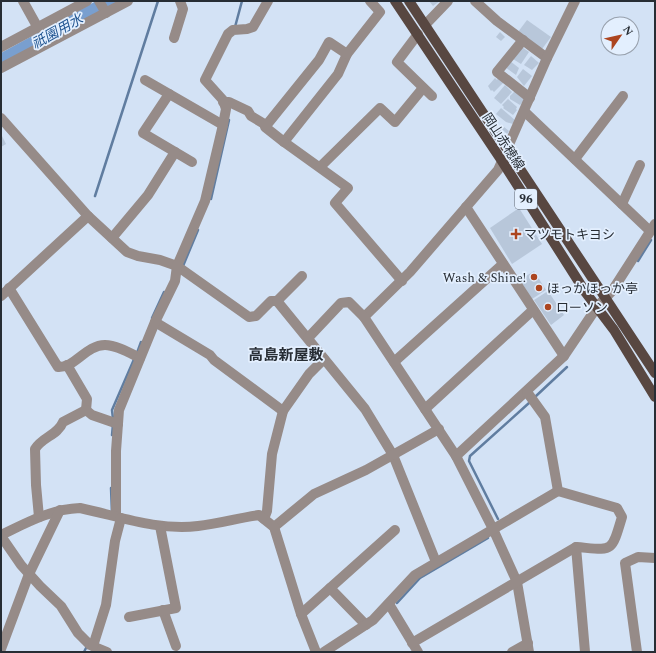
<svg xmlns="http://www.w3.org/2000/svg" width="656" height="653" font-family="Spectral,'Noto Sans JP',serif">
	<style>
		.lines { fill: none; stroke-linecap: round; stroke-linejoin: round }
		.stream { stroke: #607da0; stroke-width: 2.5 }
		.river { stroke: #799fcf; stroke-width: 16 }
		.building { fill: #b8c7da }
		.minor { stroke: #968b88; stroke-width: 10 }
		.major { stroke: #584741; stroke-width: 10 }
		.poi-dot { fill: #ac4520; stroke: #e3effe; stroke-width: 1.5 }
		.labels { text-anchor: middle; stroke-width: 3.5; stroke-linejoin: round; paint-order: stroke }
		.shield { fill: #e3effe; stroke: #5f6771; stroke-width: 1 }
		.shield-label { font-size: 12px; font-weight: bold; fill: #272d34 }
		.street-label { font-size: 13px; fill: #272d34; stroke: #e3effe }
		.poi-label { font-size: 13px; fill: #272d34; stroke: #e3effe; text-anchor: start }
		.water-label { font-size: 14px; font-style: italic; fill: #215591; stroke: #e3effe }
		.quarter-label { font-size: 15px; font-weight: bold; fill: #272d34; stroke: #e3effe }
	</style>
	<rect width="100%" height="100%" fill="#d3e2f5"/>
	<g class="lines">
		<g class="stream">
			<polyline points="235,27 242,1"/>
			<polyline points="95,196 158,1"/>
			<polyline points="211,199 229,120"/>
			<polyline points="638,261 651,240"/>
			<polyline points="183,266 198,230"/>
			<polyline points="152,318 164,292"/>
			<polyline points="137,353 141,342"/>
			<polyline points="536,396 567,367"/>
			<polyline points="113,419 112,410 135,357"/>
			<polyline points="112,435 113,424"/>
			<polyline points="111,488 112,513"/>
			<polyline points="498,519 469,461 470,456 529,403"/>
			<polyline points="397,603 420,578 488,538"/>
			<polyline points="84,652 87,646"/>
		</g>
		<polyline class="river" points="1,62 113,1"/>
	</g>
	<g class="building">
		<polygon points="429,1 440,1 433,6"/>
		<polygon points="527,20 551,37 542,49 518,32"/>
		<polygon points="500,32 505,37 501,41 496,37"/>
		<polygon points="522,47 529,52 521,64 513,59"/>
		<polygon points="531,56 539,63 532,70 524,65"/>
		<polygon points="510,61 519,68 516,75 505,67"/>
		<polygon points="523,69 532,76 524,86 517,77"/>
		<polygon points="499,77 504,82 494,92 492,90 491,91 488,86 495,78 497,80"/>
		<polygon points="505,85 512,92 501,104 494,98"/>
		<polygon points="515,91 523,98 524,101 520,105 510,99 510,96"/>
		<polygon points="508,99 517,107 516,109 517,110 513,115 503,108 504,107 502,105"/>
		<polygon points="501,108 516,121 513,124 506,122 496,114"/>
		<polygon points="504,127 509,131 507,134 502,129"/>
		<polygon points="1,134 6,144 1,147"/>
		<polygon points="519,208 542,244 512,264 490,228"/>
		<polygon points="534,271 546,290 532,299 520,280"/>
		<polygon points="548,291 564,315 551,325 534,300"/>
	</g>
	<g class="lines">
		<g class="minor">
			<polyline points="23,1 38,28"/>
			<polyline points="99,1 106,13"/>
			<polyline points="370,1 380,12 347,54 338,74 284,142 348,188 335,203 402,281"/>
			<polyline points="475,1 497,21 547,58"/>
			<polyline points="425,25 448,1"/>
			<polyline points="418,34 397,62 432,96"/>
			<polyline points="174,38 183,9 180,1"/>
			<polyline points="523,40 497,72 530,98"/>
			<polyline points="1,47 87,1"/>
			<polyline points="1,68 128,1"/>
			<polyline points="145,80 223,125"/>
			<polyline points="169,94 143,133 192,162"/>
			<polyline points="223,102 229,102 248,111 251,116 266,125"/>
			<polyline points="525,112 650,231"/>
			<polyline points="1,118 88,216 127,252 138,256 160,260 177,266 249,317 256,316 271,301 277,301 302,276"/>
			<polyline points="284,142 265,127 319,60 329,42 347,54"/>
			<polyline points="507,149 547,58 575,1"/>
			<polyline points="575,159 623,96"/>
			<polyline points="320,167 380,108 395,122 423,88"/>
			<polyline points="622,204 640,165"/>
			<polyline points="466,207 564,356"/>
			<polyline points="112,238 148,195 175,152"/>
			<path d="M9,288L58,367C75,368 86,345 105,345C116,345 130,353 140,358"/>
			<polyline points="1,296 88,216"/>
			<polyline points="277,301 365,409 393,455 436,562"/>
			<polyline points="364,317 410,272 498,170 502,161"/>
			<polyline points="155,322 210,355 214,360 283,411"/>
			<polyline points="308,338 341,303 349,302 364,317 456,456 493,529 517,582 529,652"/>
			<polyline points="394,362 503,264"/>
			<polyline points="67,365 87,399 86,410"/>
			<polyline points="425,409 533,310"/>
			<polyline points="456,456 564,356 597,307 612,291 655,224"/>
			<polyline points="116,516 116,451 119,410 155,322 175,281 177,266 205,201 223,125 226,109 223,100 205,80 228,34 233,30 247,29 253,27 268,1"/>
			<path d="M39,517L36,485L35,449C42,437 58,435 63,422L86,410L92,415L118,424"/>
			<polyline points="264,519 267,511 272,454 283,411 309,374 324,359"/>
			<polyline points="274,527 314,494 366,470 439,429"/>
			<path d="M1,535C26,523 51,509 80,508C118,516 158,531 198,526C218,524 238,518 259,515L274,527L301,614L316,652"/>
			<polyline points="1,536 21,565 40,586 61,606 78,633 90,645 107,652"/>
			<polyline points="576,547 585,652"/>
			<polyline points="330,588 366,625"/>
			<polyline points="389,604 418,652"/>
			<polyline points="163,610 176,646"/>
			<polyline points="301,614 395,530"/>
			<polyline points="129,617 176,608 160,526"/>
			<path d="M412,643L576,547C613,550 611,554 622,517L617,508L558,491L545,417L527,392"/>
			<polyline points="93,646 106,605 115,541 121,518"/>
			<polyline points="1,649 29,574 60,510"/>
			<polyline points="324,652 373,620 415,575 558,491"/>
			<polyline points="512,652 528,643"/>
			<polyline points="637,652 625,563 638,557 655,558"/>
		</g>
		<g class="major">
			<polyline points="395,1 502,161 586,293 614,330 655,397"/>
			<polyline points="409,1 655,373"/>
		</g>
	</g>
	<g class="poi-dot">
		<path d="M514 228h4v4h4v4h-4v4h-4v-4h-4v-4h4z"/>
		<circle cx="534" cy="277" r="4"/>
		<circle cx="539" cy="288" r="4"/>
		<circle cx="548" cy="307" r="4"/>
	</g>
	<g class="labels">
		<rect class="shield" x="515" y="189" width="22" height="20" rx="3"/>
		<g class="shield-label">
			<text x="526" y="203">96</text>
		</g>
		<g class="street-label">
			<text transform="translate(504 141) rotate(57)" y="5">岡山赤穂線</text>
		</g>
		<g class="poi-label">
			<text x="524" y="239">マツモトキヨシ</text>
			<text x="526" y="282" text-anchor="end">Wash &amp; Shine!</text>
			<text x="547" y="293">ほっかほっか亭</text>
			<text x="556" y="312">ローソン</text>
		</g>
		<g class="water-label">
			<text transform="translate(57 31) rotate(-29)" y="5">祇園用水</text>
		</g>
		<g class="quarter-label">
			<text x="286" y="360">高島新屋敷</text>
		</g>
	</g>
	<rect width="656" height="653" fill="none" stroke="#272d34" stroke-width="4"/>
	<g transform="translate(620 36) rotate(56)"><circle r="19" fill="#e3effe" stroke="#98a1ad"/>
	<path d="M0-3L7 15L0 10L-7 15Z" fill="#ac4520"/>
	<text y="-6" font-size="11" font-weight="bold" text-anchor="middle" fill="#272d34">N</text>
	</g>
</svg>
